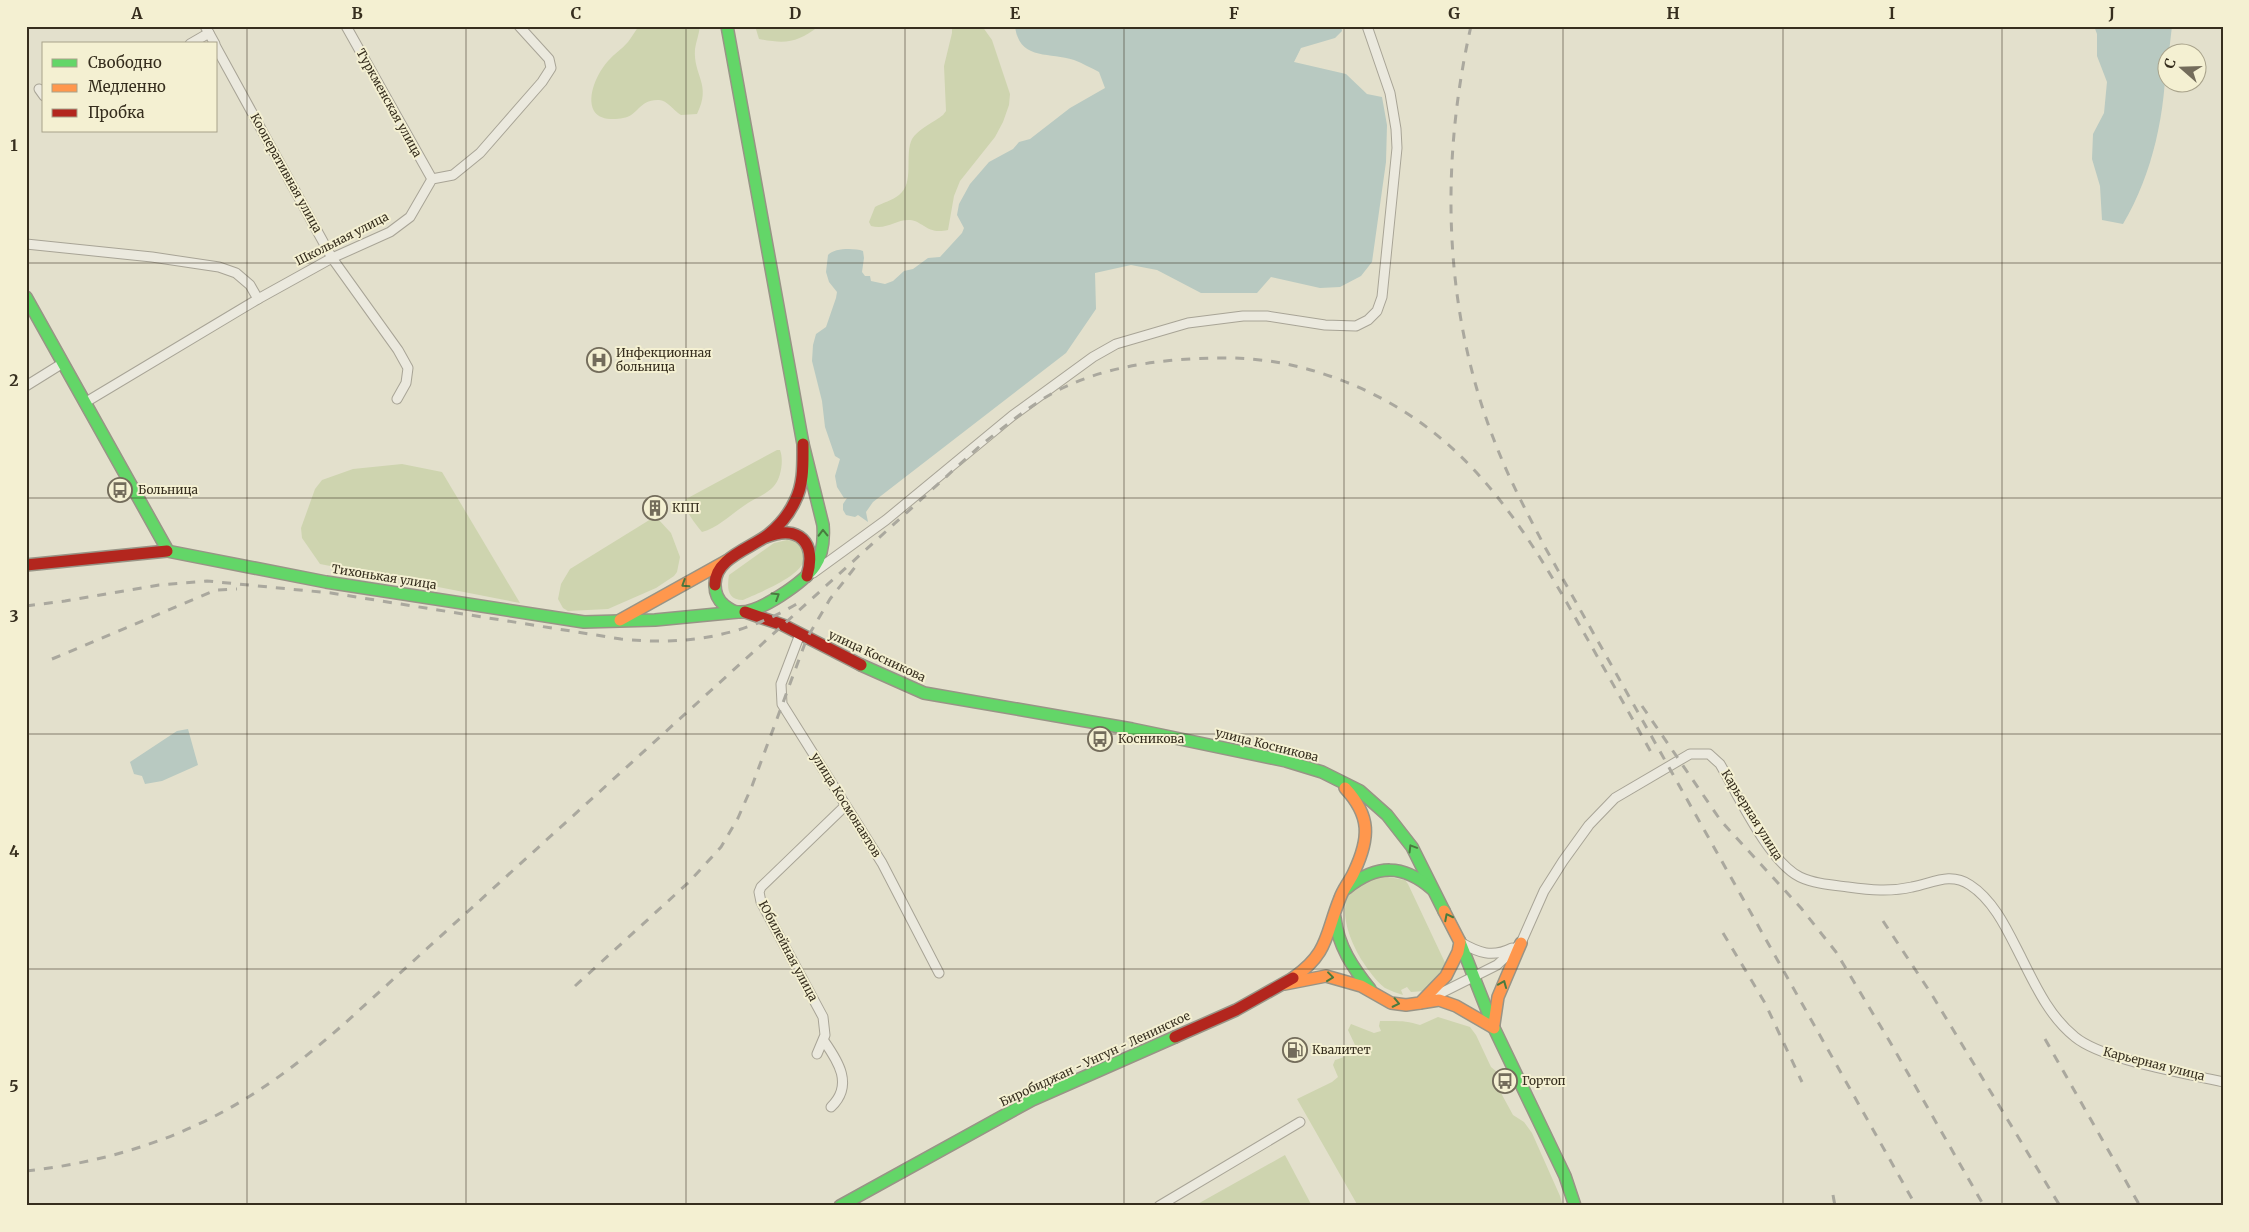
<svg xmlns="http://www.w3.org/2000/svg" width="2249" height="1232" font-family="Merriweather,serif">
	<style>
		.green { fill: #ced4af }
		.water { fill: #b8c9c1 }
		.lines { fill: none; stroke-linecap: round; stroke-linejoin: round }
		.street-casing { stroke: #a8a496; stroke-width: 11 }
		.fast-casing { stroke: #989486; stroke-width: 14 }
		.slow-casing { stroke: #989486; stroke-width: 14 }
		.jam-casing { stroke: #989486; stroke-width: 14 }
		.street { stroke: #ebe9de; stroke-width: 9 }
		.fast { stroke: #63d668; stroke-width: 11 }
		.slow { stroke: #ff974d; stroke-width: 11 }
		.jam { stroke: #b3261e; stroke-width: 11 }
		.rail { stroke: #aaa89e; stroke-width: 3; stroke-dasharray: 9 9; stroke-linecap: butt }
		.oneway { stroke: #4a7a3f }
		.grid { fill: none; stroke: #362e1e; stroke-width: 1; stroke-opacity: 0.55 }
		.labels { text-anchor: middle; stroke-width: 4; stroke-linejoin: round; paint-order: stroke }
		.street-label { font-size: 12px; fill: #362e1e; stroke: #f4f0d2 }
		.poi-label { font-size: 12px; fill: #362e1e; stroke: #f4f0d2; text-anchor: start }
		.neatline { fill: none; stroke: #362e1e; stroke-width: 2 }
		.grid-label { font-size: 16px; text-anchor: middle; font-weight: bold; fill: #362e1e }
	</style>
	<rect width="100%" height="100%" fill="#e3e0cc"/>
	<g class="green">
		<path d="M639,26H700C699,34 696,42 695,49C693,76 712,84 697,114L681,115C674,111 667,100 659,100C639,99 638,116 623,118C614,120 599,120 594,111C586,96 598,72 608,61C614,54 622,49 628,42C632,37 635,31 639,26Z"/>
		<path d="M755,26H819C797,43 786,44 759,39Z"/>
		<path d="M952,26H982L992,40L1010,94L1009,105L1003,122L995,137L960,181L954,196L948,230C927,235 923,221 910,220C896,219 888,230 871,226L869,222L875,207C882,203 893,200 899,195C915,183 904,155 912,139C917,130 934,122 943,115L946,111L944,66L952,33Z"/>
		<path d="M777,450H780C784,460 781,478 774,486C767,494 756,498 748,503C732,513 720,527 702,532C695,523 683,510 686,499Z"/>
		<polygon points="402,464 442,472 520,603 320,564 302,538 301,528 315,489 322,480 353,469"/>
		<polygon points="657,518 671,533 680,557 677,572 674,576 656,588 608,609 568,611 563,608 558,599 561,584 570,569 651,519"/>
		<path d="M787,540C795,541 803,545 805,553C810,574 758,593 743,600C727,600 727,588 729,575L774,543Z"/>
		<path d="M1382,876L1405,880L1408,884L1448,969L1424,991L1411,992L1407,987L1401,990L1403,995C1397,993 1391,991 1385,988C1376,981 1369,971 1363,962C1343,930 1329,882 1382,876Z"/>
		<path d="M1438,1017L1470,1027L1476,1035L1491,1067L1497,1072L1501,1093L1513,1115L1524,1122L1532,1133L1560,1196L1563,1206H1358L1297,1099L1332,1082L1338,1077L1333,1065L1335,1060C1345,1057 1351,1055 1355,1045L1348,1030L1351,1024L1374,1033L1381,1031L1379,1026L1380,1021C1395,1021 1406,1020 1420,1025Z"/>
		<polygon points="1285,1155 1312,1206 1194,1206"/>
	</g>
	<g class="water">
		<path d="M1015,26H1341L1342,31L1335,38L1301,48L1294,62L1346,74L1367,94L1382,97L1387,125L1386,162L1372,262L1361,276L1340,287L1320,288L1271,277L1257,293H1201L1157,270L1131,265L1095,273L1096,309L1066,353L873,502L866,512L868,522L858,515L855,517L846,515L843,510V504L847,498H844L837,487L835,476L840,459L835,456L825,427L822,401L812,361L813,345L816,334L826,327L836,298L837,292L829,282L826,272L828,255C834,248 854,248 863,251L864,258L862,272L865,276H870L871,281L885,284L893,281L904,271L913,269L928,258L940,257L962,233L964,228L957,215L959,204L970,184L989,162L1013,149L1019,142L1030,139L1070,108L1105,88L1099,72C1091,68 1082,63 1074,60C1049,52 1019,61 1015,26Z"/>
		<path d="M2094,26H2172L2169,52H2166C2166,111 2153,174 2123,224L2102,220L2100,186L2092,159L2093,134L2104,113L2107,82L2097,56V34Z"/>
		<polygon points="188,729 198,765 162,781 145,784 142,776 134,774 130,762 177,731"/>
	</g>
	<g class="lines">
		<defs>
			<g id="street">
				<polyline points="205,26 215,44"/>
				<polyline points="346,26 432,179"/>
				<polyline points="190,44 209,33"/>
				<polyline points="216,47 332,258 398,350 408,368 406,383 397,399"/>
				<polyline points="39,89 44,96"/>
				<polyline points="26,244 152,257 219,267 236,273 250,285 258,299"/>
				<polyline points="26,386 63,363"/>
				<polyline points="86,402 258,299 332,258 390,232 410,217 432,179 453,175 480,153 542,82 551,68 549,59 519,26"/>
				<polyline points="813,573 886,520 1012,416 1093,357 1116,344 1188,323 1243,316 1267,316 1325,325 1356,326 1368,320 1377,311 1382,297 1397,148 1396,129 1390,93 1367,26"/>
				<polyline points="800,634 781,684 782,704 882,863 939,973"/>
				<path d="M1460,942C1479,953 1492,958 1512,948"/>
				<path d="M1429,999L1497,965L1521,943L1544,891L1563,861L1589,825L1615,798L1690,754H1709L1720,764C1738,795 1769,862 1800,877C1815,884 1832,885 1848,887C1870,890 1890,892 1912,887C1933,883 1950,872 1970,885C1995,901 2009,934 2022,959C2036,987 2050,1017 2075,1037C2103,1060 2185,1073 2223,1082"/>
				<path d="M824,1041C838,1061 854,1085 831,1107"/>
				<polyline points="817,1054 825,1035 823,1017 761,902 759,892 761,887 845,806"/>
				<polyline points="1159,1206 1300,1122"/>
			</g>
			<g id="fast">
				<polyline points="26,297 168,551"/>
				<polyline points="167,551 326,582 584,622 655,620 738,612"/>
				<path d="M715,585C715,593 718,600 724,605C728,608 733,612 738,612C759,614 804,582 815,566C823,554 824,539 823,525L803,444L727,26"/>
				<polyline points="861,665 924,693 1132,729 1286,761 1322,772 1360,791 1387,815 1412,847 1444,911"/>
				<path d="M1347,888C1377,864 1403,864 1432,889"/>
				<path d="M1335,918C1338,946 1353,968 1370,989"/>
				<polyline points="1460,942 1494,1028 1565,1176 1575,1206"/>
				<polyline points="840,1206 1032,1100 1175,1037"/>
			</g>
			<g id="slow">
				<polyline points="620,620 726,561"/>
				<path d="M1293,978C1329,953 1325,935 1340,898C1343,889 1350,881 1354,872C1370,838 1371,816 1345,788"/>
				<polyline points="1285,984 1326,976 1361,986 1391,1003 1406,1005 1420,1003 1446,976 1458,952 1460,942 1444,911"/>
				<polyline points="1420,1003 1439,1000 1456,1006 1494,1028"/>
				<polyline points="1494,1024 1498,997 1521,943"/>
			</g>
			<g id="jam">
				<path d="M766,537C799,524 817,543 807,576"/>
				<polyline points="26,565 167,551"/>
				<path d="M715,585C714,558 752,548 769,534C780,525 789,514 795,501C804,484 803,463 803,444"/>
				<polyline points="745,612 783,625 861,665"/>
				<polyline points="1175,1037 1236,1010 1293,978"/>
			</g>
		</defs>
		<use href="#street" class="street-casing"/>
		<use href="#fast" class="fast-casing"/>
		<use href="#slow" class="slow-casing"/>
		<use href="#jam" class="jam-casing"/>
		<use href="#street" class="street"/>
		<use href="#fast" class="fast"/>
		<use href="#slow" class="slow"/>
		<use href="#jam" class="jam"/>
		<g class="rail">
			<path d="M1471,26C1440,163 1443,308 1494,440C1508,477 1527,513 1546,549L1916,1206"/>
			<path d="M26,606L65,601L159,585L207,581L331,593L621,639C687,646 746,636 803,600"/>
			<polyline points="52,659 216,590 237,589"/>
			<polyline points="1642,706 1721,821 1801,908 1836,952 1890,1042 1984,1206"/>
			<polyline points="1883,921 1932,995 2060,1206"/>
			<polyline points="1723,933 1765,1003 1802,1082"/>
			<polyline points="575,986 689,882 721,847 738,818 752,786 807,638 830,599 856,566"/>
			<polyline points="2045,1039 2140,1206"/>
			<path d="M26,1171C102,1163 179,1140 245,1099C280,1078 313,1051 344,1024L981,445C1008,424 1037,399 1069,385C1114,365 1166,359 1216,358C1259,357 1298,364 1338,379C1460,424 1519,517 1580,626C1604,668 1628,711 1652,754"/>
			<polyline points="1833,1195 1835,1206"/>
		</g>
	</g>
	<defs><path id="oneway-chevron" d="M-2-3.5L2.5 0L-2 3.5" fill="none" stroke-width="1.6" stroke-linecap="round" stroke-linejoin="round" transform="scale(1.25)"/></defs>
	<g class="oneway">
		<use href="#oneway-chevron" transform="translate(823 533) rotate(-91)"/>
		<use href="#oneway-chevron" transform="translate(685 584) rotate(147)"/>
		<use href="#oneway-chevron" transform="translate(776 596) rotate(-32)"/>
		<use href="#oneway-chevron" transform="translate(1412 848) rotate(-121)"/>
		<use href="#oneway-chevron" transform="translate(1448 917) rotate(-117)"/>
		<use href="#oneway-chevron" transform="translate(1330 977) rotate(7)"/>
		<use href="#oneway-chevron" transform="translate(1503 984) rotate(-68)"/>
		<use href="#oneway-chevron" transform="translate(1396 1003) rotate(12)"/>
	</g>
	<path class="grid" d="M247,26V1206M466,26V1206M686,26V1206M905,26V1206M1124,26V1206M1344,26V1206M1563,26V1206M1783,26V1206M2002,26V1206M26,263H2223M26,498H2223M26,734H2223M26,969H2223"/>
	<defs>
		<symbol id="hospital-ring" viewBox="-11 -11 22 22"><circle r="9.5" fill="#f4f0d2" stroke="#736c5b" stroke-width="1.5"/><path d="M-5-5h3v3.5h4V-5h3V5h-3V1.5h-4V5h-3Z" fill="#736c5b"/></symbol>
		<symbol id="bus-ring" viewBox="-11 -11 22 22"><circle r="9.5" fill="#f4f0d2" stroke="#736c5b" stroke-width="1.5"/><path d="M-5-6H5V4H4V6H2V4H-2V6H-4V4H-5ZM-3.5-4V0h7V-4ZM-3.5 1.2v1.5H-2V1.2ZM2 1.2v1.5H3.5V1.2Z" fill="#736c5b"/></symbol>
		<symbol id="building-ring" viewBox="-11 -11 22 22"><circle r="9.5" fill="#f4f0d2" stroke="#736c5b" stroke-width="1.5"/><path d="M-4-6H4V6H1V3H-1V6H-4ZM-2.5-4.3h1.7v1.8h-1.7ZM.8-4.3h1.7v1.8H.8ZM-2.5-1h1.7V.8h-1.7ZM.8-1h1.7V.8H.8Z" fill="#736c5b"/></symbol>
		<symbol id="fuel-ring" viewBox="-11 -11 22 22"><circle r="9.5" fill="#f4f0d2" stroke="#736c5b" stroke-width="1.5"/><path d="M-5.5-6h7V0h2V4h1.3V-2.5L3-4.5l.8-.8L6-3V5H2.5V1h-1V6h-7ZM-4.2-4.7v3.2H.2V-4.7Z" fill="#736c5b"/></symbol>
	</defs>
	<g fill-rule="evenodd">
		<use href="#hospital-ring" x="585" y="346" width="28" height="28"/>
		<use href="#bus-ring" x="106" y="476" width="28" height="28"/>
		<use href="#building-ring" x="641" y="494" width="28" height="28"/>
		<use href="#bus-ring" x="1086" y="725" width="28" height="28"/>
		<use href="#fuel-ring" x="1281" y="1036" width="28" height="28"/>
		<use href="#bus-ring" x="1491" y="1067" width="28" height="28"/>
	</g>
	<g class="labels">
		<g class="street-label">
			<text transform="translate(389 103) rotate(61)" y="4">Туркменская улица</text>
			<text transform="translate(286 173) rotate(61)" y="4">Кооперативная улица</text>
			<text transform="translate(342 239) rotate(-27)" y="4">Школьная улица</text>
			<text transform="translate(384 577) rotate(9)" y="4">Тихонькая улица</text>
			<text transform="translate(877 656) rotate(25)" y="4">улица Косникова</text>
			<text transform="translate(1267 745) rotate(14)" y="4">улица Косникова</text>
			<text transform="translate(846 805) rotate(58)" y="4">улица Космонавтов</text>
			<text transform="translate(1752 815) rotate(58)" y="4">Карьерная улица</text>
			<text transform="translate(788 951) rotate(62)" y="4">Юбилейная улица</text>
			<text transform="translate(1095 1059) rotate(-25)" y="4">Биробиджан - Унгун - Ленинское</text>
			<text transform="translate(2154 1064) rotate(14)" y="4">Карьерная улица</text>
		</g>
		<g class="poi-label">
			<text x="616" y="357">Инфекционная<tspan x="616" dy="14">больница</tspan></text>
			<text x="138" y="494">Больница</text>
			<text x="672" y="512">КПП</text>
			<text x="1118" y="743">Косникова</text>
			<text x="1312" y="1054">Квалитет</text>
			<text x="1522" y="1085">Гортоп</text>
		</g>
	</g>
	<rect width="2249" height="1232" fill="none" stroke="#f4f0d2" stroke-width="55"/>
	<rect x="42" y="42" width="175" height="90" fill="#f4f0d2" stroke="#a8a28a"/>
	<rect x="52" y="59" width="25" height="8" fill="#63d668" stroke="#a8a28a"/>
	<text x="88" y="68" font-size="15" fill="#362e1e">Свободно</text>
	<rect x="52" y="84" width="25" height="8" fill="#ff974d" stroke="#a8a28a"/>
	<text x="88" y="92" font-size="15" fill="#362e1e">Медленно</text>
	<rect x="52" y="109" width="25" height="8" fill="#b3261e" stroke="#a8a28a"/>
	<text x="88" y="118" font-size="15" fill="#362e1e">Пробка</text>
	<g transform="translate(2182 68) rotate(290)"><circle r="24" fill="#f4f0d2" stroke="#a8a28a"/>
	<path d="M0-4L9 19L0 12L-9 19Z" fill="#736c5b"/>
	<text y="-8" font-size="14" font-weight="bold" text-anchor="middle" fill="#362e1e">С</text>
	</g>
	<rect x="28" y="28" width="2194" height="1176" class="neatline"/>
	<g class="grid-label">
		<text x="137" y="19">A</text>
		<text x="357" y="19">B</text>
		<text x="576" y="19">C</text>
		<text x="795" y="19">D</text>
		<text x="1015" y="19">E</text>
		<text x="1234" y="19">F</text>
		<text x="1454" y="19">G</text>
		<text x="1673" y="19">H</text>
		<text x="1892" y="19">I</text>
		<text x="2112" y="19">J</text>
		<text x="14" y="151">1</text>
		<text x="14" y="386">2</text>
		<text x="14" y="622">3</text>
		<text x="14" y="857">4</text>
		<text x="14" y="1092">5</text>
	</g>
</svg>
